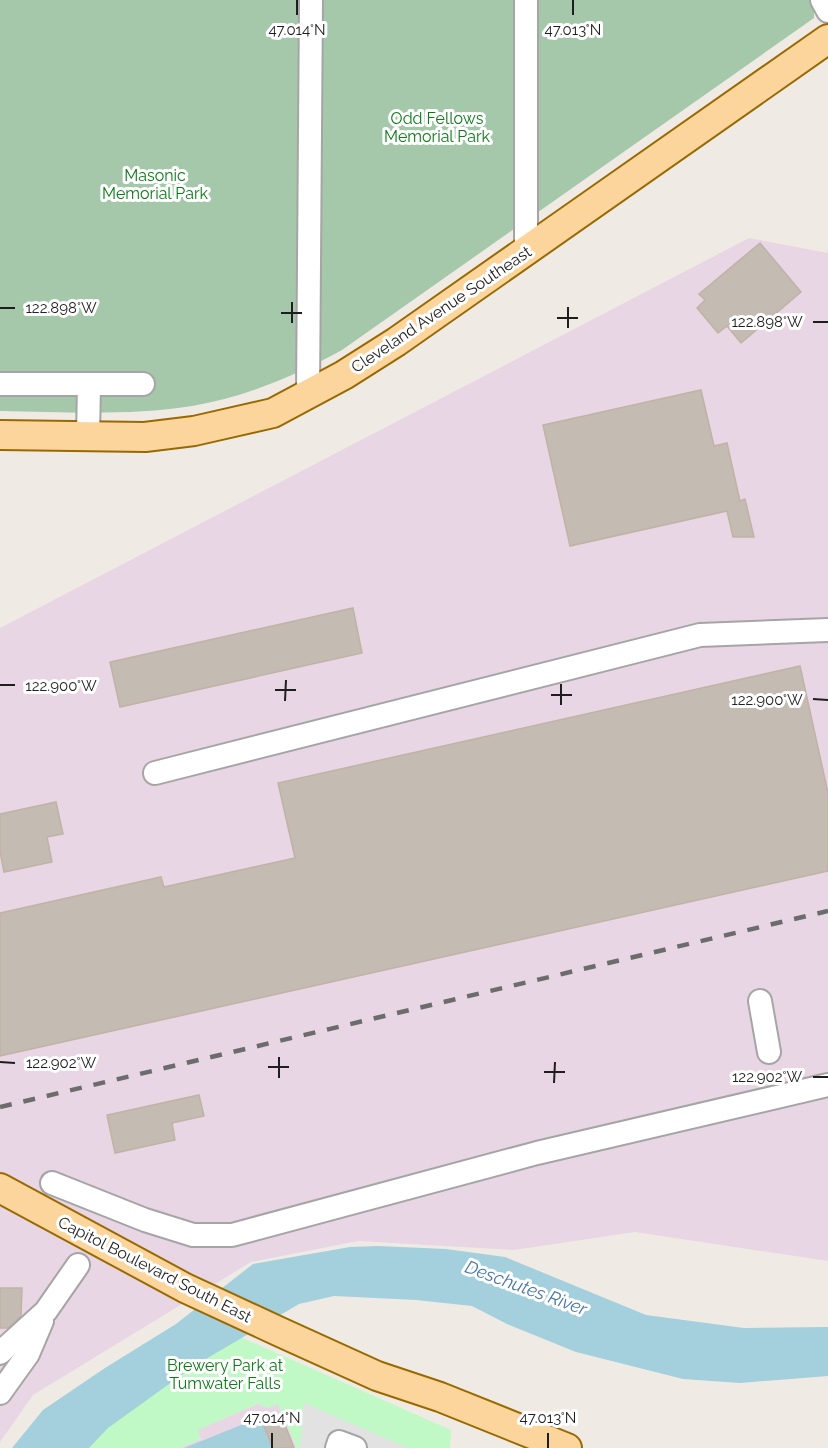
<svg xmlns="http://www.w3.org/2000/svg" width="828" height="1448" font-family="Raleway,sans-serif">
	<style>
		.industrial { fill: #e8d6e4 }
		.cemetery { fill: #a5c8ab }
		.park { fill: #c0f9c6 }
		.parking { fill: #e2e2e2 }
		.water { fill: #a4cfdd }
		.building { fill: #c4bbb3; stroke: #c1b2a6; stroke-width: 1.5 }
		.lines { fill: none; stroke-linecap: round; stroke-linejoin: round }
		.minor-casing { stroke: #a5a5a5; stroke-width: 26 }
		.major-casing { stroke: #986900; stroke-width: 32 }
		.minor { stroke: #fff; stroke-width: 22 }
		.major { stroke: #fcd59c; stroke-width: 28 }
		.rail { stroke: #6c6c6c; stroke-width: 4.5; stroke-dasharray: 12 12; stroke-linecap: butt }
		.ticks { fill: none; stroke: #1e1e1e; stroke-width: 2 }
		.labels { text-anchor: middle; stroke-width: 6; stroke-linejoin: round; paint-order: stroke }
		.park-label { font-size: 16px; fill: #0b7c17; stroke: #fff }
		.street-label { font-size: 16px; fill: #1e1e1e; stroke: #fff }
		.water-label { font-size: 18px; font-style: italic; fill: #4775a6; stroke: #fff }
		.ticks-label { font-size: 15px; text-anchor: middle; fill: #1e1e1e; stroke: #fff; stroke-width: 6; stroke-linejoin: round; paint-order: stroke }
	</style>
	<rect width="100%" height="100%" fill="#efebe4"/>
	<g class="industrial">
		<polygon points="749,238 828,253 828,1261 635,1232 514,1250 358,1241 251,1262 33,1395 0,1442 0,628"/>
		<polygon points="278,1403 297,1448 180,1448 201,1439 197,1430 257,1404"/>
	</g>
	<path class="cemetery" d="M0,0H814V18L342,350C295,376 245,397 192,406C130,416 63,412 0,411Z"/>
	<polygon class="park" points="222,1329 451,1430 450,1448 297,1448 278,1404 268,1408 257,1404 198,1430 201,1439 180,1448 59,1448"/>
	<polygon class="parking" points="304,1403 408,1448 300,1448"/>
	<g class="water">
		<polygon points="378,1246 446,1249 505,1257 646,1315 744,1328 828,1327 828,1376 740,1383 683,1379 576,1352 507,1324 472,1306 416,1300 334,1296 299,1304 194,1366 108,1428 89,1448 12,1448 43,1410 105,1368 176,1324 253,1264 350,1247"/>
		<polygon points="261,1417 273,1448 184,1448"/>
	</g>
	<g class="building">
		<polygon points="760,243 801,292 741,343 727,326 718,333 697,308 705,300 699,294"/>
		<polygon points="701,390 714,446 727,443 740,501 745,499 754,537 733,537 727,511 570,546 543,425"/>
		<polygon points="353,608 362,653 120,707 110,662"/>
		<polygon points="800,666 828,793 828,871 0,1056 0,913 161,877 164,887 295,858 278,783"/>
		<polygon points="56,802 63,834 47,837 52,862 4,872 0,852 0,814"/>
		<polygon points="199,1095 204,1116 172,1123 175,1140 115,1153 107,1115"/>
		<polygon points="0,1288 22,1288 21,1316 8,1328 0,1328"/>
		<polygon points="282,1417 294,1448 273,1448 263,1424"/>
	</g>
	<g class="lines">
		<defs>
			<g id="minor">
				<polyline points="822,0 828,11"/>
				<polyline points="526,252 526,0"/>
				<polyline points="0,384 143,384"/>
				<polyline points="308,395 311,0"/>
				<polyline points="88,437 89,384"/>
				<polyline points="155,773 700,635 828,630"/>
				<polyline points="760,1001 769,1052"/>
				<polyline points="52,1183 145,1220 193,1235 232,1235 537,1153 828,1085"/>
				<polyline points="0,1353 46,1311 78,1265"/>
				<polyline points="0,1393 28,1354 42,1321"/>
				<polyline points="337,1448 339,1442 355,1448"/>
			</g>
			<g id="major">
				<polyline points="0,435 145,437 194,431 273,413 344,375 396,342 828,39"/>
				<polyline points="0,1188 185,1288 280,1332 377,1376 440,1397 567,1448"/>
			</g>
		</defs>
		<use href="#minor" class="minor-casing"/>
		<use href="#major" class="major-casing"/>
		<use href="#minor" class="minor"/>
		<use href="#major" class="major"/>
		<polyline class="rail" points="0,1107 828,911"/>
	</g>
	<path class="ticks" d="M297,15V0M573,15V0M0,308H15M281,313H302M557,318H578M813,322H828M292,323V302M568,328V307M0,685H15M275,690H296M551,695H572M813,699L828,700M285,701L286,680M561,705V684M0,1062L15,1063M268,1067H289M544,1072H565M813,1077H828M279,1078V1057M554,1083L555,1062M272,1448V1433M548,1448V1433"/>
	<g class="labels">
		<g class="park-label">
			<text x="437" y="124">Odd Fellows<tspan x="437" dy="18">Memorial Park</tspan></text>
			<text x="155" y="181">Masonic<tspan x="155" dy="18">Memorial Park</tspan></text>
			<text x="225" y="1371">Brewery Park at<tspan x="225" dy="18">Tumwater Falls</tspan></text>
		</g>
		<g class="street-label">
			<text transform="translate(441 309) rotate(-34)" y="6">Cleveland Avenue Southeast</text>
			<text transform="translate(155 1269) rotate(27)" y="6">Capitol Boulevard South East</text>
		</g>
		<g class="water-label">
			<text transform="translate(526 1288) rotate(20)" y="6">Deschutes River</text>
		</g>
	</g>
	<g class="ticks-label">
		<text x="297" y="35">47.014°N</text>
		<text x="573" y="35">47.013°N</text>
		<text x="61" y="313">122.898°W</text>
		<text x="767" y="327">122.898°W</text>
		<text x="61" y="691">122.900°W</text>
		<text x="767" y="705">122.900°W</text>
		<text x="61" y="1068">122.902°W</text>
		<text x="767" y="1082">122.902°W</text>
		<text x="272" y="1423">47.014°N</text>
		<text x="548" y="1423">47.013°N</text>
	</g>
</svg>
